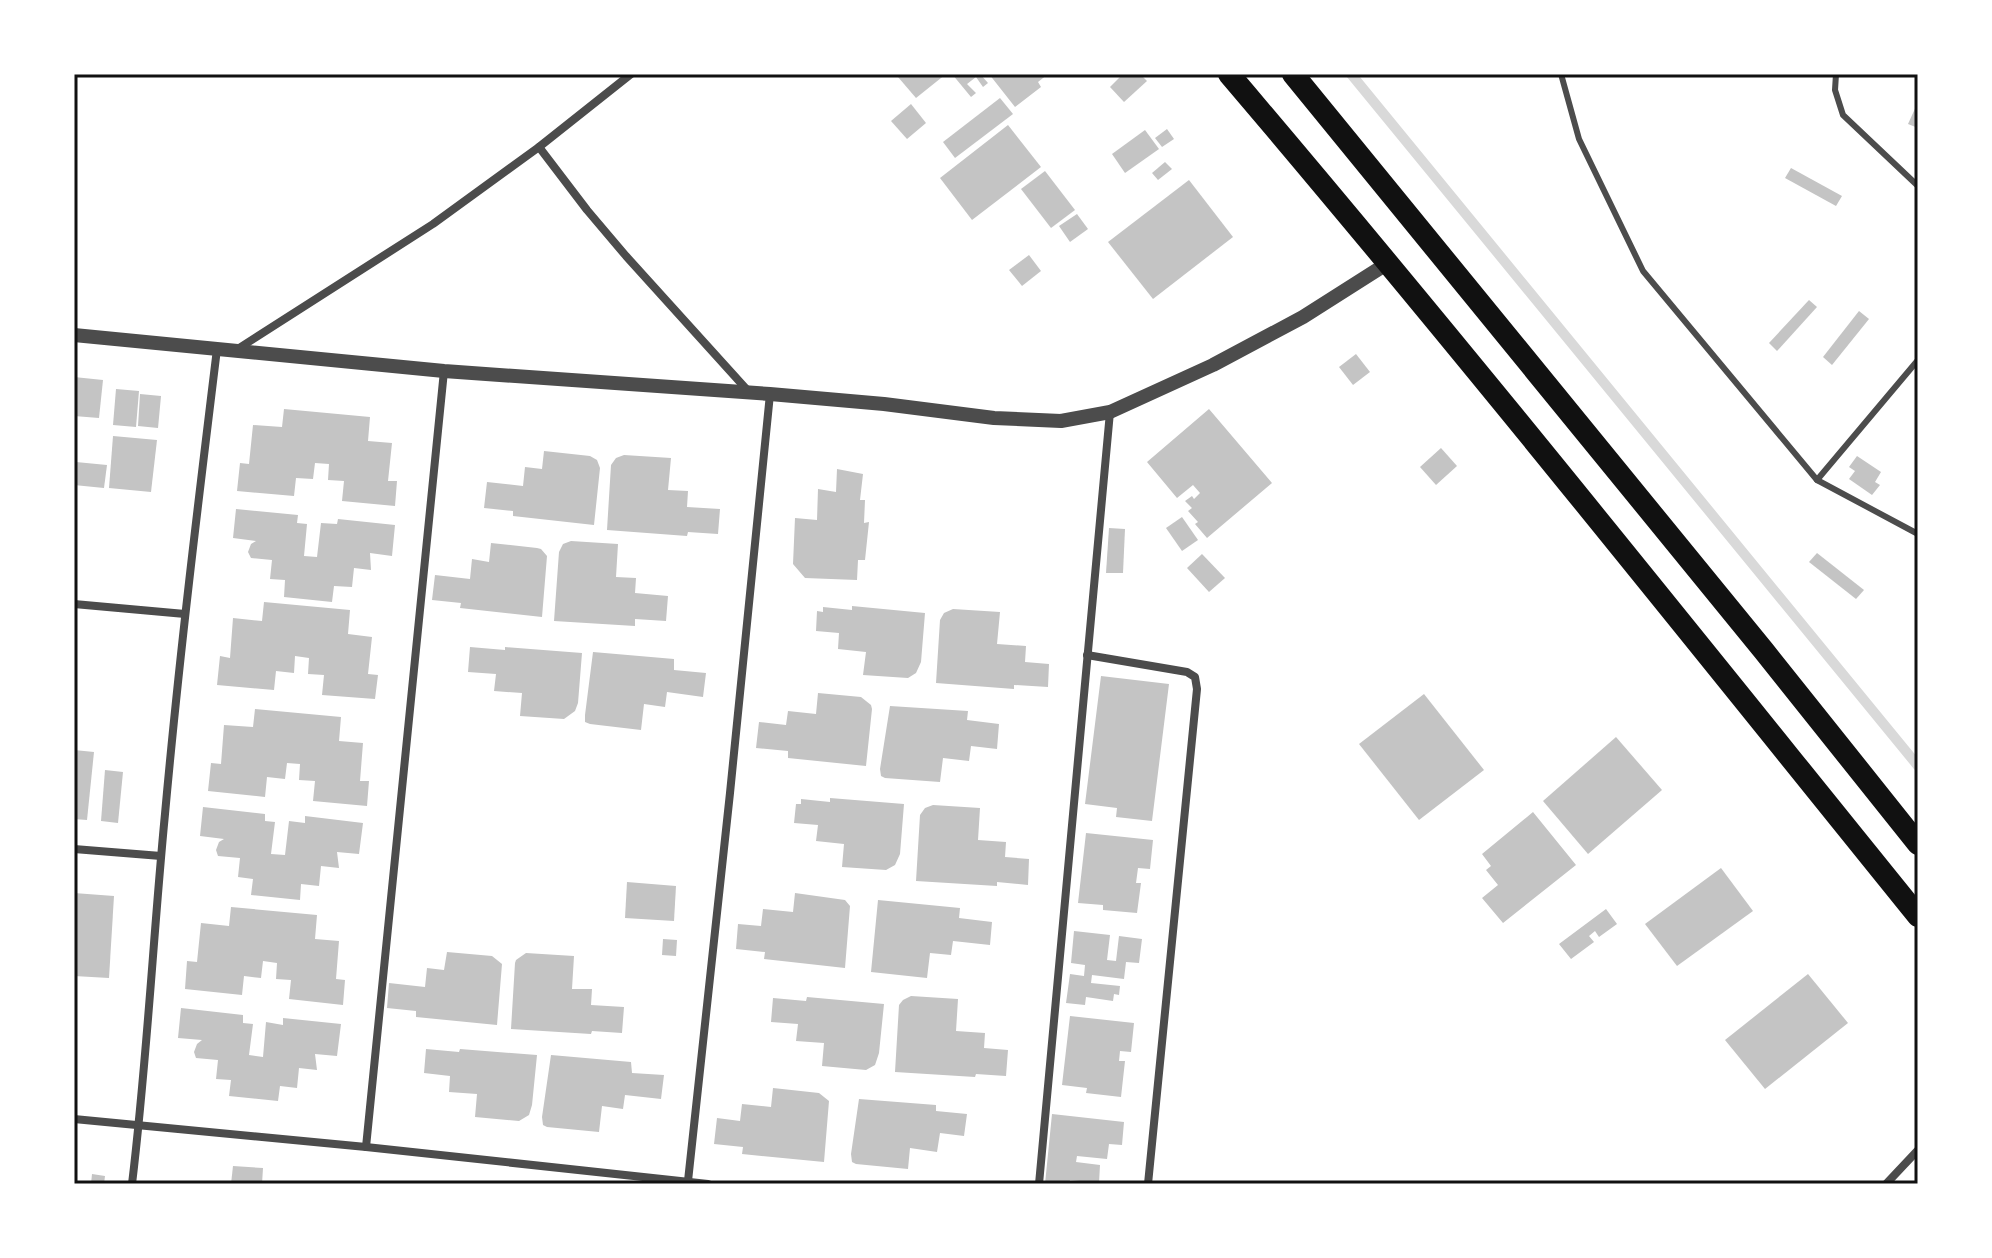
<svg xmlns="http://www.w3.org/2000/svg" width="1992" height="1258" font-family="'Varela Round',sans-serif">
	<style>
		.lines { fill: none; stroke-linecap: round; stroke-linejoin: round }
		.stream { stroke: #d9d9d9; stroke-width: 10 }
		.building { fill: #c4c4c4 }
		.service { stroke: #4c4c4c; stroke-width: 6 }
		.minor { stroke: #4c4c4c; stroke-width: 8 }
		.tertiary { stroke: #4c4c4c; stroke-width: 14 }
		.trunk { stroke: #111; stroke-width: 22 }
		.neatline { fill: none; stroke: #111; stroke-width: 3 }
	</style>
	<rect width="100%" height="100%" fill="#fff"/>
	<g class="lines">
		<polyline class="stream" points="1351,74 1918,766"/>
	</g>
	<g class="building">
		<polygon points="901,74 946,74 916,98 898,77"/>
		<polygon points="952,74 980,74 988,83 983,87 976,77 967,84 976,93 971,97"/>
		<polygon points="989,74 1048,74 1038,82 1041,87 1015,107"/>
		<polygon points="1123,74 1140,74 1147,81 1124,102 1110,87"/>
		<polygon points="1000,98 1013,114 955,158 943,142"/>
		<polygon points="1918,102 1918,128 1908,124"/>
		<polygon points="911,104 926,123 907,139 891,121"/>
		<polygon points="1008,125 1041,167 972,220 940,178"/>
		<polygon points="1167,129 1174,139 1162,147 1155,138"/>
		<polygon points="1145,130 1159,149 1125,173 1112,154"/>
		<polygon points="1165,162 1172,169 1158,180 1152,173"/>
		<polygon points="1791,168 1842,196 1836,206 1785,178"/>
		<polygon points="1045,171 1075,210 1051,228 1021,189"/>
		<polygon points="1189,180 1233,237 1153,299 1108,242"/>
		<polygon points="1077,214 1088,229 1070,242 1059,226"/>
		<polygon points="1029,255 1041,271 1022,286 1009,270"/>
		<polygon points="1809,300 1817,307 1777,351 1769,343"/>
		<polygon points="1859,311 1869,319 1832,365 1823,357"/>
		<polygon points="1356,354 1370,372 1353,385 1339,367"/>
		<polygon points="74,377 103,380 99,418 74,416"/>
		<polygon points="116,389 139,391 136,427 113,425"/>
		<polygon points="140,394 161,396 158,428 138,426"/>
		<polygon points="284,409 370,417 368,441 392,443 388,481 397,481 395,506 342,501 344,481 328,480 329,464 315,463 313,479 296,478 294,496 237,491 240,463 249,464 253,425 282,427"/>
		<polygon points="1209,409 1272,483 1207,538 1195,524 1198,522 1188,511 1192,508 1185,501 1192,496 1194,499 1200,493 1193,485 1177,498 1147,462"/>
		<polygon points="113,436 157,440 151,492 109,488"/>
		<polygon points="1441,448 1457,466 1436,485 1420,467"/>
		<polygon points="544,451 590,456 597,460 600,468 594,525 513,516 513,511 484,508 487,482 523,486 525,467 542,469"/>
		<polygon points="624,455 671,458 668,490 688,491 687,507 720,509 718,534 688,532 687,536 607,530 611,465 616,458"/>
		<polygon points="1857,456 1881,472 1875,482 1880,485 1872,495 1849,479 1855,471 1849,467"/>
		<polygon points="76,462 107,465 104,488 74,485"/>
		<polygon points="837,469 863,474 860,500 865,500 864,523 869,522 865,560 858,560 857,580 805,578 793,564 795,518 817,520 818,489 836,492"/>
		<polygon points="236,509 298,515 297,523 307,524 304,556 317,557 321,523 337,524 338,519 395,525 392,556 370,553 371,570 354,568 352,587 334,586 332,602 284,597 285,580 270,579 272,560 251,558 248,552 251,544 256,541 233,538"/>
		<polygon points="1182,517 1198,540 1182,551 1166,528"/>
		<polygon points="1109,528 1125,529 1123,573 1106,573"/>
		<polygon points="571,541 618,544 616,577 636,578 635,593 668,596 666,621 635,619 635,626 554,621 559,552 563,544"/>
		<polygon points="491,543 537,548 541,549 547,556 542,617 460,608 461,603 432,600 435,575 470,579 472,559 489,562"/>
		<polygon points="1817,553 1864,590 1856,599 1809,562"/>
		<polygon points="1202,554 1225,578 1209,592 1187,568"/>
		<polygon points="264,602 350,610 348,634 372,637 368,674 378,675 375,699 322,695 324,675 308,674 309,658 295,656 294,673 276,671 274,690 217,685 220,656 230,658 233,618 262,621"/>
		<polygon points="852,606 925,613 921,662 916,673 908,678 863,675 866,652 838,649 839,633 816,631 817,611 823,612 823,607 852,610"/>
		<polygon points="953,609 1000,612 997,644 1026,646 1025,662 1049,664 1048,687 1014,685 1014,689 936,683 940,620 944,613"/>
		<polygon points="470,647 505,650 505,647 582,653 578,703 575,711 564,719 520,716 522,693 494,691 496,674 468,672"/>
		<polygon points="593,652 674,659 674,670 706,673 703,697 667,692 665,707 644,704 641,730 590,724 585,722 585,715"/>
		<polygon points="1101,676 1169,684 1152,821 1116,817 1117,808 1085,804"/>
		<polygon points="818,693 861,697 871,705 872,709 866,766 788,758 788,751 756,748 759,722 786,725 788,711 816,714"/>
		<polygon points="1424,694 1484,770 1419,820 1359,744"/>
		<polygon points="890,706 968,711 967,720 999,724 997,749 971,746 969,761 943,758 940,782 885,778 881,776 880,769"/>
		<polygon points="255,709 341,717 339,741 363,743 360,781 369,781 367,806 313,801 315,781 299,780 300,764 287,763 285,779 267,777 265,797 208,791 211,763 221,764 224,725 253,727"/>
		<polygon points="1616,737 1662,790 1588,854 1543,801"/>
		<polygon points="74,750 94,752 87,820 74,819"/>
		<polygon points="105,770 123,772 118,823 101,821"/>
		<polygon points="830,798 904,804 900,854 895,865 886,870 842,867 844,844 816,841 818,825 794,823 796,804 801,804 801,799 830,802"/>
		<polygon points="933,805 980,808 978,840 1006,842 1005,857 1029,859 1028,885 997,882 997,886 916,881 920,815 925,808"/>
		<polygon points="203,807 265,814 265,821 275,822 271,854 285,855 289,821 305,823 305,816 363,823 359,854 337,852 339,868 321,866 319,886 301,884 300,900 251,895 253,879 238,877 240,858 218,856 216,850 219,842 224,839 200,836"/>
		<polygon points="1533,812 1576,865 1503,923 1482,898 1498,885 1486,870 1491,866 1482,854"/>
		<polygon points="1086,833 1153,840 1150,869 1138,868 1136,883 1141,883 1137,913 1103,910 1103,905 1078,903"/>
		<polygon points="1721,868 1753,911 1677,966 1645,924"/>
		<polygon points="627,882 676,886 674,921 625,918"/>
		<polygon points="74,893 114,896 109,978 74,976"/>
		<polygon points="795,893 845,900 850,906 845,968 764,959 765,952 736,949 738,924 761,926 763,909 793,912"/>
		<polygon points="878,900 960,908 959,918 992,922 990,945 953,941 951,955 930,953 927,978 871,972"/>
		<polygon points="231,907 317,915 315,939 339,941 336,979 345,980 343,1005 289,999 291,980 276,979 277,963 263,961 261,978 244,976 242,995 185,989 187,961 197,962 201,923 229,926"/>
		<polygon points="1606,909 1617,924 1599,937 1595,931 1589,936 1594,942 1571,959 1559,944"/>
		<polygon points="1074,931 1110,935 1107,960 1116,961 1119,936 1142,939 1139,963 1126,962 1124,979 1092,975 1091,983 1120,986 1119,995 1114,994 1113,1001 1086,997 1085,1005 1066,1003 1070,974 1084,976 1085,965 1071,963"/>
		<polygon points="663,939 677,940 676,956 662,955"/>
		<polygon points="447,952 492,956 502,964 497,1025 416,1017 416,1011 387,1008 389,983 425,987 427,968 444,970"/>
		<polygon points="526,953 574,956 572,989 592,989 591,1005 624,1007 622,1033 592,1031 591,1034 511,1029 515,963 516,960"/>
		<polygon points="1808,974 1848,1023 1765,1089 1725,1040"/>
		<polygon points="911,996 958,999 956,1031 985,1033 984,1048 1008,1050 1006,1076 976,1074 975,1077 895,1072 899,1005 903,1000"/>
		<polygon points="807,997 884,1004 879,1053 875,1065 866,1070 822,1066 824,1043 796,1041 798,1024 771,1022 773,998 806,1001"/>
		<polygon points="181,1008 243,1015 243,1023 253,1024 249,1055 263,1057 266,1022 283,1025 283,1018 341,1024 337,1056 315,1054 317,1070 299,1068 297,1088 280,1086 278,1101 229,1096 231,1080 216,1079 218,1060 196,1058 194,1052 197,1044 202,1040 178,1038"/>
		<polygon points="1070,1016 1134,1023 1131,1052 1120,1051 1119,1061 1125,1061 1121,1097 1086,1093 1087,1088 1062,1085"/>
		<polygon points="426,1049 459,1052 460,1049 537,1055 532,1105 529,1115 519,1121 475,1117 477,1094 449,1092 450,1076 424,1073"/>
		<polygon points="551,1055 631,1062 632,1073 664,1075 661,1099 625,1095 623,1109 602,1106 599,1132 547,1127 543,1125 542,1117"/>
		<polygon points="773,1088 819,1093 829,1101 824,1162 742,1154 743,1147 714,1144 717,1118 740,1121 742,1104 771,1107"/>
		<polygon points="859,1099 936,1105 936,1111 967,1114 964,1136 940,1133 937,1152 910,1148 908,1169 856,1164 852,1162 851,1154"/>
		<polygon points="1052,1114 1124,1122 1122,1145 1109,1144 1107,1159 1077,1156 1076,1162 1100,1165 1099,1183 1070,1180 1069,1184 1045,1184"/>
		<polygon points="233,1166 263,1168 262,1184 231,1184"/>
		<polygon points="92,1174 105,1176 104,1184 91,1184"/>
	</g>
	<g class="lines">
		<g class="service">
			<polyline points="1561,74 1579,139 1643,271 1817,480 1918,534"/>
			<polyline points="1836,74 1835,90 1843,115 1918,186"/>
			<polyline points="1817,480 1918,360"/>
		</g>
		<g class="minor">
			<polyline points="539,147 587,210 626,256 749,392"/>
			<polyline points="236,350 433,224 539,147 631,74"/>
			<polyline points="74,604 185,614"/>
			<polyline points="1087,655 1187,672 1195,677 1197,689 1148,1184"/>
			<polyline points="74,849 161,856"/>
			<polyline points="74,1119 366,1147 708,1184"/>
			<polyline points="366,1147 444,371"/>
			<polyline points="688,1181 730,793 770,394"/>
			<path d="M132,1184C147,1061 153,938 165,814C179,659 198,504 217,349"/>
			<polyline points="1039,1184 1110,412"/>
			<polyline points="1886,1184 1918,1150"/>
		</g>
		<polyline class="tertiary" points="74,335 444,371 770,394 884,404 994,418 1061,421 1110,412 1213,365 1303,317 1388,263"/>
		<g class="trunk">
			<path d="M1229,74C1464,350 1690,634 1918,916"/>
			<polyline points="1293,74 1764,651 1918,844"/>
		</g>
	</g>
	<rect width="1992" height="1258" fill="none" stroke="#ffffff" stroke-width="152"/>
	<rect x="76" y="76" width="1840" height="1106" class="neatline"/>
</svg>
